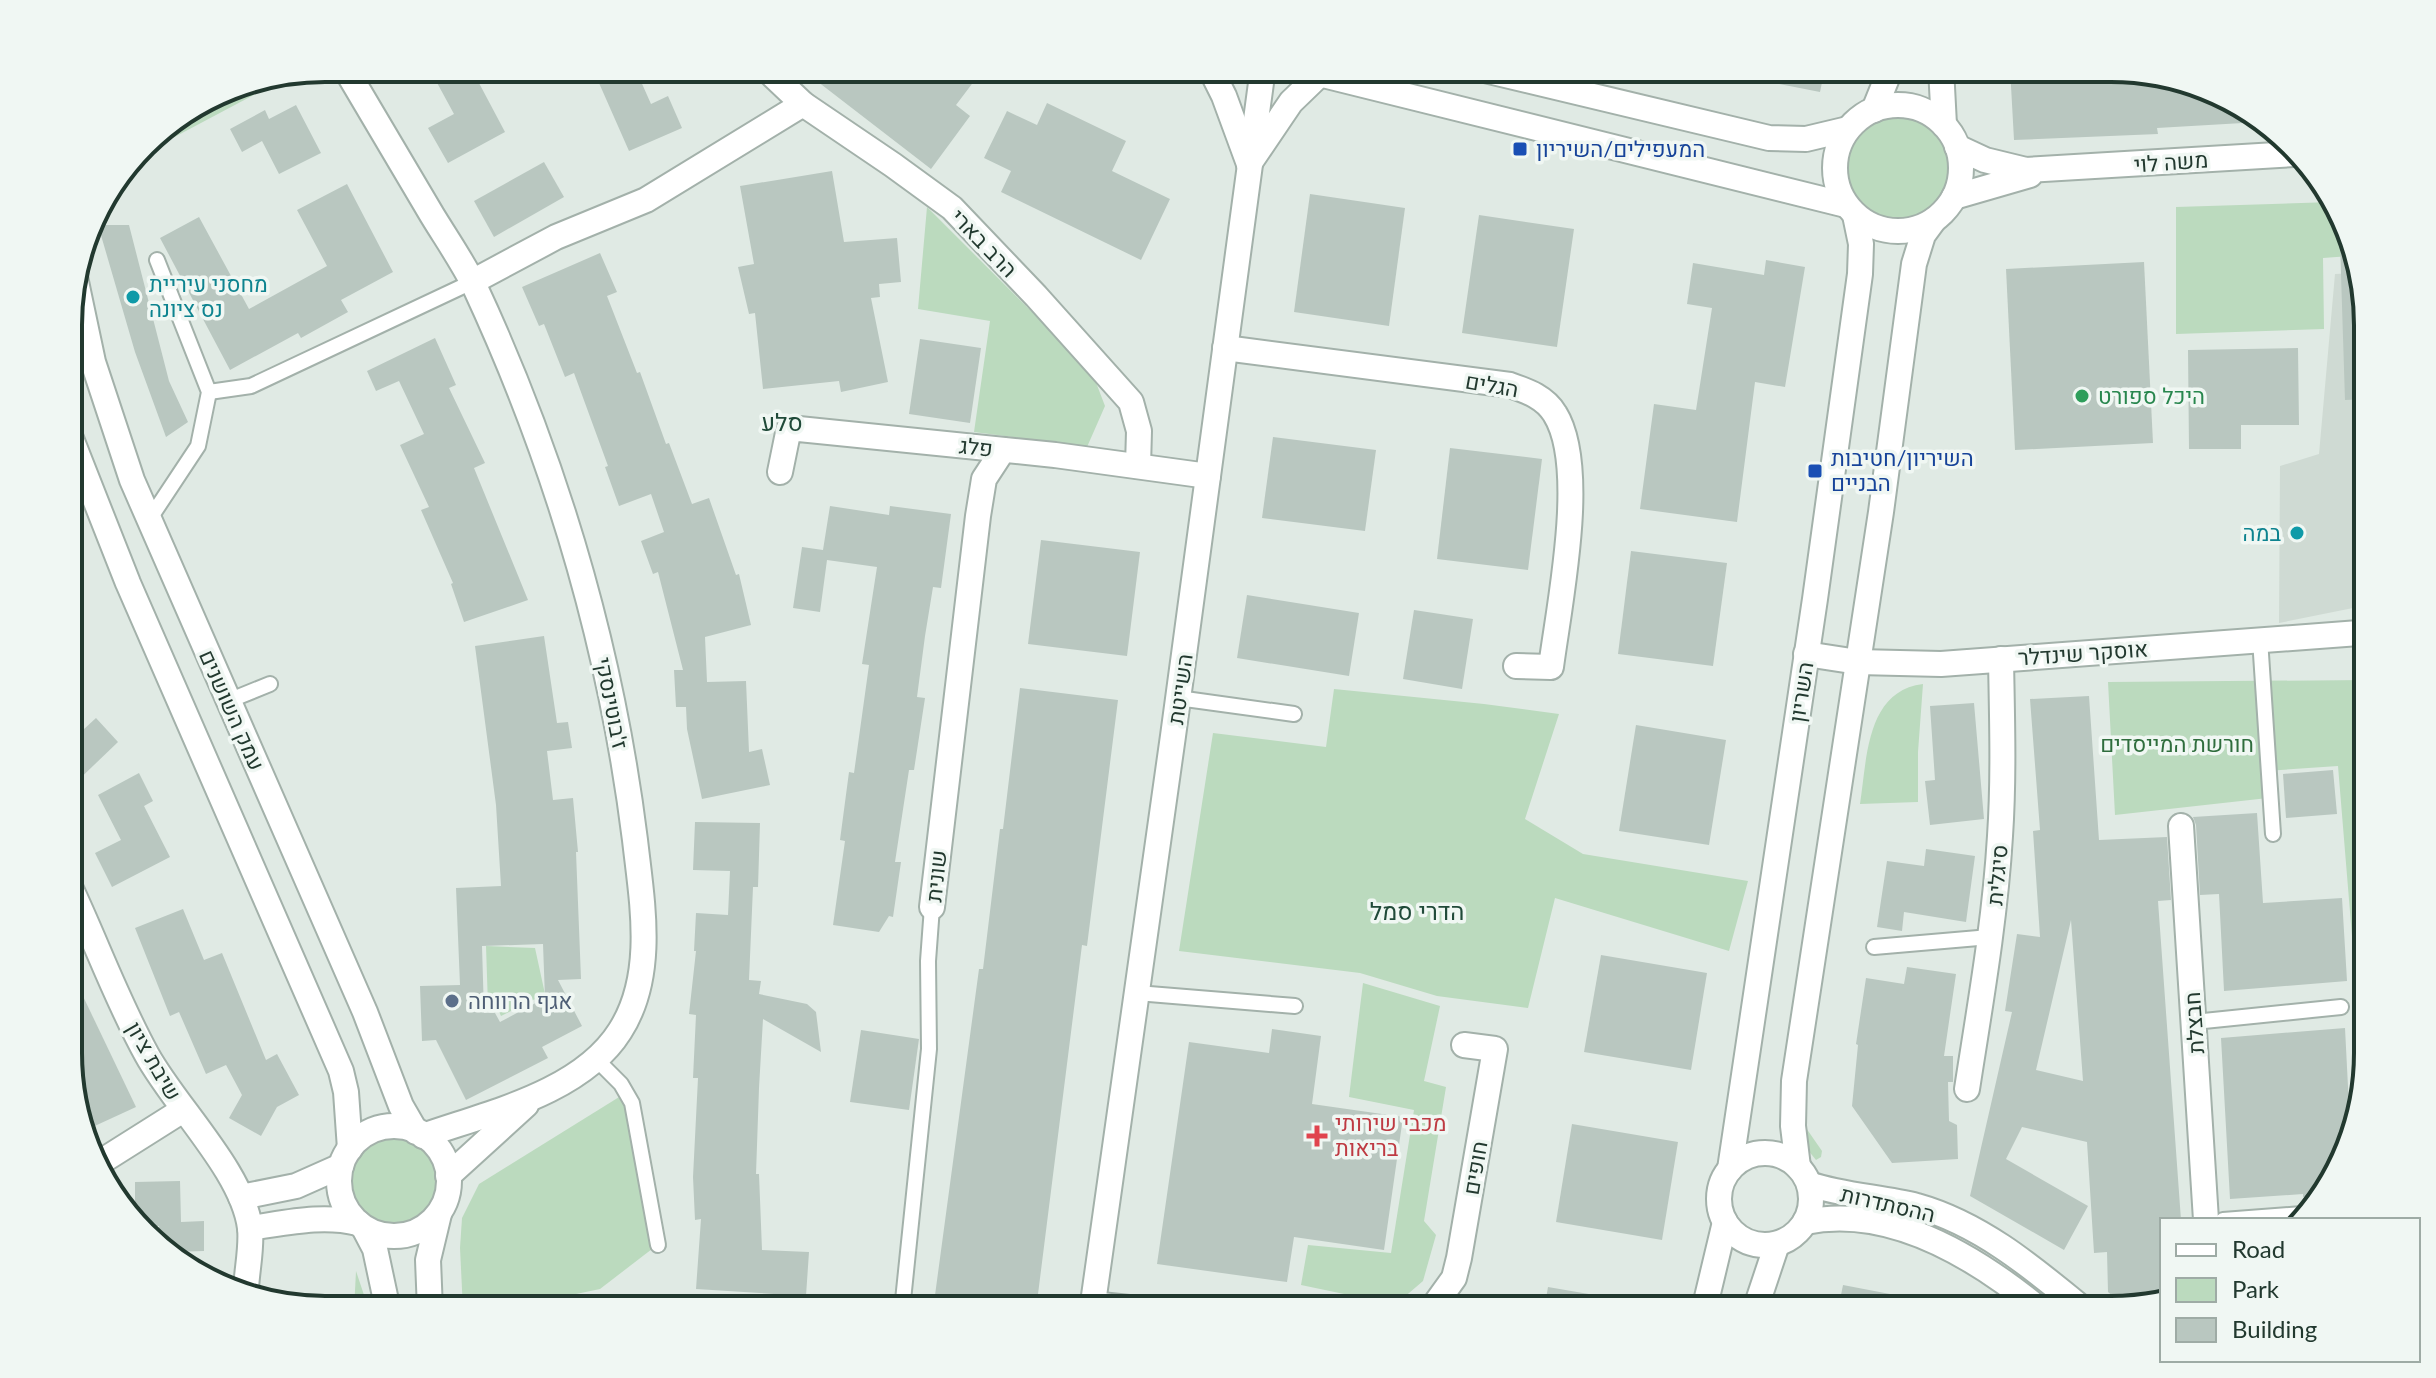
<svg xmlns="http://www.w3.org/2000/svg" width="2436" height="1378" font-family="Lato,Heebo,sans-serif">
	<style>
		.built { fill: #cfdad3 }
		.green { fill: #bbdabe }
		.building { fill: #b9c7c0; fill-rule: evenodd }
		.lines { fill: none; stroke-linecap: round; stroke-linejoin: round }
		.service-casing { stroke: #a3b1aa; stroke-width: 18 }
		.minor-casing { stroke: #a3b1aa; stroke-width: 28 }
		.tertiary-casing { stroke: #a3b1aa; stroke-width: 28 }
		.service { stroke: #fff; stroke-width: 14 }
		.minor { stroke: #fff; stroke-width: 24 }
		.tertiary { stroke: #fff; stroke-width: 24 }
		.transit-dot { fill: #1a4fb4; stroke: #f0f7f3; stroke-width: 3 }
		.culture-dot { fill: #0f9aa8; stroke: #f0f7f3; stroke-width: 3 }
		.leisure-dot { fill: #2e9e5b; stroke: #f0f7f3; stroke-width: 3 }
		.service-dot { fill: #5c6f8a; stroke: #f0f7f3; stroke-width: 3 }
		.health-dot { fill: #e0444e; stroke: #f0f7f3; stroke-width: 3 }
		.labels { text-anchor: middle; stroke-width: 7; stroke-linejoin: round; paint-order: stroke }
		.transit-label { font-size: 22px; fill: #164399; stroke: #f0f7f3; text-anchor: start }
		.street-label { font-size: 22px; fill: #22392f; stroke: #f0f7f3 }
		.culture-label { font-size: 22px; fill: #0d838f; stroke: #f0f7f3; text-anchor: start }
		.leisure-label { font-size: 22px; fill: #27864d; stroke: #f0f7f3; text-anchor: start }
		.park-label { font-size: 22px; fill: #2f6d3d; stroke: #f0f7f3 }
		.service-label { font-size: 22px; fill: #4e5e75; stroke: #f0f7f3; text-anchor: start }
		.health-label { font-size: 22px; fill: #be3a42; stroke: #f0f7f3; text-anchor: start }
		.neighbourhood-label { font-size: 24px; fill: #204a39; stroke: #f0f7f3 }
		.rim { fill: none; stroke: #22392f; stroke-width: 4 }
	</style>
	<rect width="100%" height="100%" fill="#e0eae4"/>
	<polygon class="built" points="2356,273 2367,308 2367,674 2365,674 2358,607 2279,623 2280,466 2319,454 2335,274"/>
	<g class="green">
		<polygon points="293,74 135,158 155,132 227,87"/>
		<circle cx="1898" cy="168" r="51"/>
		<polygon points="2332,202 2350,256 2323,258 2324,329 2176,334 2176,207"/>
		<polygon points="927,207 1092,372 1105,406 1087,447 974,432 990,321 918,309"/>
		<polygon points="2367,680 2367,1070 2364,1082 2338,766 2266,771 2268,798 2115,815 2108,682"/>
		<path d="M1923,684L1918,752V802L1860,804C1867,759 1866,691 1923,684Z"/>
		<polygon points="1334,689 1484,704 1559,714 1525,819 1583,854 1748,881 1729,951 1555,898 1528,1008 1437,996 1360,973 1179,951 1213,733 1326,747"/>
		<polygon points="486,946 535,948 545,994 501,1016 497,1007 488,1006"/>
		<polygon points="1363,983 1440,1006 1424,1081 1446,1087 1424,1221 1436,1235 1423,1281 1402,1299 1368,1299 1301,1285 1308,1245 1391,1253 1414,1110 1349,1097"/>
		<polygon points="624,1094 652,1249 600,1289 500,1310 463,1310 460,1248 462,1218 479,1184"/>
		<polygon points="1804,1125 1822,1151 1821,1157 1816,1160 1799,1139"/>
		<circle cx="394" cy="1182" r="43"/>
		<polygon points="356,1271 369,1310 354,1310"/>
	</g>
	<g class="building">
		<polygon points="429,68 471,68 505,132 448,163 428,128 454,114"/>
		<polygon points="635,68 651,104 668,96 682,128 629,151 599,83"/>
		<polygon points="800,68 984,68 956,105 970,116 931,169"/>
		<polygon points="1750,68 1825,68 1820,92 1749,78"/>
		<polygon points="2010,68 2112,68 2239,102 2260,122 2157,128 2158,134 2014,140"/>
		<polygon points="1047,103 1126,141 1112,171 1170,199 1141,260 1001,192 1011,171 984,158 1007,111 1037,125"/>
		<polygon points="296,105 321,153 279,174 262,141 242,152 230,129 265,110 269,119"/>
		<polygon points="544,162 564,197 494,237 474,201"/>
		<polygon points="832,171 844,242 897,238 901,282 879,284 880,297 871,298 888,382 841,392 839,381 763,389 755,313 749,314 738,267 754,264 740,186"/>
		<polygon points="347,184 393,272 341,300 348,312 301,338 298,333 230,370 160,238 199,217 249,309 327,266 297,210"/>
		<polygon points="1310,194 1405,208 1389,326 1294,312"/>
		<polygon points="1479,215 1574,229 1557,347 1462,333"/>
		<polygon points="98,225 129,225 169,381 188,422 166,437 135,352"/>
		<polygon points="2345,241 2367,308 2367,399 2345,400 2340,242"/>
		<polygon points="600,253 617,292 607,296 637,373 640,372 666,444 669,443 692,504 709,498 736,575 739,574 751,625 705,637 707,682 746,681 749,752 762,749 770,785 702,799 687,729 686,707 676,707 674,670 683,670 658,572 653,574 641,541 664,532 651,494 619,506 605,467 608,466 574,373 565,377 544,324 539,326 522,287"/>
		<polygon points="1766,260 1805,267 1785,387 1755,382 1737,522 1640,509 1654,404 1696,410 1712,308 1687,304 1693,263 1764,275"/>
		<polygon points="2144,262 2153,443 2015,450 2006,269"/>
		<polygon points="435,338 456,385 449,388 485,463 474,468 528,600 464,622 451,584 453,583 421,510 429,507 400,445 424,434 399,381 376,391 367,371"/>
		<polygon points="920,339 981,348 970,423 909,414"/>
		<polygon points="2298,348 2299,425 2241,425 2241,449 2189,449 2188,350"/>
		<polygon points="1273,437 1376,450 1365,531 1262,518"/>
		<polygon points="1450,448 1542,459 1528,570 1437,559"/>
		<polygon points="830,506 889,515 890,506 951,514 941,588 933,587 925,636 917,697 925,698 914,770 909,770 895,862 901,862 893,917 889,916 879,932 833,925 845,841 840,840 849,772 854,773 869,665 862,664 877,567 827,560 820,612 793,608 802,547 823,550"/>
		<polygon points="1041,540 1140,552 1127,656 1028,644"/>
		<polygon points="1631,551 1727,563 1713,666 1618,654"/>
		<polygon points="1247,595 1359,613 1349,676 1237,658"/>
		<polygon points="1414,610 1473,619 1462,689 1403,679"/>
		<path d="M544,636L557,723L568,722L572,748L547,751L553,800L573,798L578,852H576L581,979L558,980L582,1026L542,1047L548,1058L466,1100L436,1040L422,1041L420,986L460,985L456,888L501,886L496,805L475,646ZM543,944L545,998L500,1022L495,1013H484L482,946Z"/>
		<polygon points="1020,688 1118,700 1087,946 1082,945 1036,1310 933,1310 979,969 983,969 1000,829 1003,829"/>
		<path d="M2089,696L2099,840L2167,837L2171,900L2158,901L2181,1220H2162V1299L2128,1309L2108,1292L2107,1252L2094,1253L2087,1142L2022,1127L2006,1159L2088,1206L2064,1250L1970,1196L2012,1012L2005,1011L2017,934L2040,937L2033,831L2040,830L2030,699ZM2071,920L2083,1081L2036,1070Z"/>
		<polygon points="1974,703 1984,819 1930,825 1925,781 1935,780 1930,706"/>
		<polygon points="96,718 118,742 70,788 70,742"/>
		<polygon points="1636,725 1726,740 1709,845 1619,831"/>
		<polygon points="2333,770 2337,814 2286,818 2283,774"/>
		<polygon points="139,773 153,801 144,806 170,857 112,887 95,853 121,840 98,795"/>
		<polygon points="2257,813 2263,903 2342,898 2347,981 2224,991 2219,894 2200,895 2196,825 2193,817"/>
		<polygon points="695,822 760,823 758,887 753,887 749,980 761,981 759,994 807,1004 816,1012 821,1052 763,1019 759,1088 756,1174 759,1174 762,1250 809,1252 806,1296 696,1289 701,1219 695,1220 693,1177 698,1078 693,1078 696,1015 689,1014 696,951 694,951 696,913 728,915 730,871 693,870"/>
		<polygon points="1926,849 1975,856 1966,922 1904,912 1902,931 1877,927 1887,861 1924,866"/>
		<polygon points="183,909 204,960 222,953 266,1060 277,1054 299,1095 277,1107 261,1136 229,1118 242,1095 226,1065 206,1074 179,1012 170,1016 135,928"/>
		<polygon points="1601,955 1707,973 1691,1070 1584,1052"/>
		<polygon points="1907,967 1956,974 1944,1056 1953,1056 1953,1082 1948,1082 1949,1121 1957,1125 1958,1159 1892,1163 1852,1106 1858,1045 1856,1044 1866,978 1904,984"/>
		<polygon points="70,969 136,1107 86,1130 70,1086"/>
		<polygon points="2345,1028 2350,1126 2334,1181 2320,1195 2303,1197 2303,1194 2230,1199 2221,1038"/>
		<polygon points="1272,1029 1321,1036 1312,1104 1403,1117 1384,1250 1294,1237 1287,1282 1157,1264 1189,1042 1269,1053"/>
		<polygon points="861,1030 919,1039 909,1110 850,1102"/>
		<polygon points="1572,1124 1678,1142 1662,1240 1556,1222"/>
		<polygon points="180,1181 181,1222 204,1221 204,1251 171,1252 160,1241 159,1226 144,1227 135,1218 135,1182"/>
		<polygon points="1843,1285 1916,1299 1915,1310 1838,1310"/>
		<polygon points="1548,1287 1612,1298 1611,1310 1544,1310"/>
	</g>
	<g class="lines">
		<defs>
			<g id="service">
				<polyline points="209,392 251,386 472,282"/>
				<polyline points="149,520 198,446 209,392 157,260"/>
				<polyline points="2260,639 2273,834"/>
				<polyline points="1178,698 1294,714"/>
				<polyline points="228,701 270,684"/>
				<polyline points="1874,947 1990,937"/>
				<polyline points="1137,993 1295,1006"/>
				<polyline points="2194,1022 2341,1007"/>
				<polyline points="597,1060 621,1084 632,1103 658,1245"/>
				<polyline points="2223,1220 2302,1214"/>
				<polyline points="902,1310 929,1049 928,961 932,907"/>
			</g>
			<g id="minor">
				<path d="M345,68C374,117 403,166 432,215C446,238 462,261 474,285C556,461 611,648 635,840C642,902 656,975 620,1031C581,1093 488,1113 423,1136"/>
				<polyline points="765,68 803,104 893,165 952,208 1036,296 1131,402 1139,431 1138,466"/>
				<polyline points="1957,147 1985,160 2026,170 2294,154"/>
				<polyline points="1954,197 2030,175"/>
				<polyline points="472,282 556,237 646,200 803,104"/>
				<path d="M1225,348L1510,385C1527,391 1545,397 1555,414C1588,467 1559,605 1551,667L1516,666"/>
				<polyline points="780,472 789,428 1055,455 1208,476"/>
				<polyline points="1806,654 1858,662 1941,664 2359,633"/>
				<polyline points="2181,826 2206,1220"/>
				<path d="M70,887C96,942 117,1001 147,1055C175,1106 243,1172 250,1228C252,1247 247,1269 246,1289"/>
				<polyline points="932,907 978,516 984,479 1003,450"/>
				<path d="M1967,1089C1980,1005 1995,921 2000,836C2004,777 2002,718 2001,659"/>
				<polyline points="99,1163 183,1110"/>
				<polyline points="448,1176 526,1105"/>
				<polyline points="241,1197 296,1186 341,1166"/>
				<path d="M250,1228C286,1223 322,1214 358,1223"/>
				<polyline points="1092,1304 1147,1310"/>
				<polyline points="1092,1310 1173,736 1263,68"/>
				<polyline points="1431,1310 1454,1278 1459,1258 1495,1049 1464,1045"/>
			</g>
			<g id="tertiary">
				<polyline points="1210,68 1224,96 1249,164"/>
				<polyline points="1295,68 1846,205"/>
				<polyline points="1476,68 1769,138 1806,139 1848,129"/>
				<polyline points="1941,68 1944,125"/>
				<circle cx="1898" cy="168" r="63"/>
				<polyline points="1874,110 1891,68"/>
				<polyline points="1249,164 1291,102 1320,74"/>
				<polyline points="75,277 93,362 132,480 365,1012 401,1106 416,1132"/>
				<polyline points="70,436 128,583 341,1071 346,1092 350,1149"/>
				<circle cx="394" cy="1181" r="55"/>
				<circle cx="1765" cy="1199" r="46"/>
				<polyline points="1798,1167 1793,1126 1794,1081 1881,512 1914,264 1923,235 1934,220"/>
				<polyline points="1730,1169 1815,599 1860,274 1861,244 1855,215"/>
				<path d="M1809,1184C1844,1196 1882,1197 1917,1206C1981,1224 2033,1268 2083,1309"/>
				<path d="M1805,1222C1890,1204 1977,1258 2039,1309"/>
				<polyline points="364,1228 375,1249 388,1310"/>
				<polyline points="430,1310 428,1260 439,1214"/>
				<polyline points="1704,1310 1725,1222"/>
				<polyline points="1755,1310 1777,1244"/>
			</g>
		</defs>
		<use href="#service" class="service-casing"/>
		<use href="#minor" class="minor-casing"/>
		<use href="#tertiary" class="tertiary-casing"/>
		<use href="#service" class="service"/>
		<use href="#minor" class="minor"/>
		<use href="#tertiary" class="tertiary"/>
	</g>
	<g class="transit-dot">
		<rect x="1512" y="141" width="16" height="16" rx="4"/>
		<rect x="1807" y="463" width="16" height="16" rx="4"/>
	</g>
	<g class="culture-dot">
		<circle cx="133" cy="297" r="8"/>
		<circle cx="2297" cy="533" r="8"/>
	</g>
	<circle class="leisure-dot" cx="2082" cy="396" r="8"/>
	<circle class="service-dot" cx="452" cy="1001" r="8"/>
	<path class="health-dot" d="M1313 1124h8v8h8v8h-8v8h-8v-8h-8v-8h8z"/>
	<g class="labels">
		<g class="transit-label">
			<text x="1536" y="157">המעפילים/השיריון</text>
			<text x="1831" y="466">השיריון/חטיבות<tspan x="1831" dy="25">הבניים</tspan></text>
		</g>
		<g class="street-label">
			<text transform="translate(2171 162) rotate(-4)" y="8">משה לוי</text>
			<text transform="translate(984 243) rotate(46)" y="8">הרב בארי</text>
			<text transform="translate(1492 385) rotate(10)" y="8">הגלים</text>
			<text transform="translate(976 447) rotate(6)" y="8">פלג</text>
			<text transform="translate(2083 653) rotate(-4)" y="8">אוסקר שינדלר</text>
			<text transform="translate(1180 689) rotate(-82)" y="8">השייטת</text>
			<text transform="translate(1801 692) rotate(-81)" y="8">השריון</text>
			<text transform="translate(612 703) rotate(79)" y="8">ז'בוטינסקי</text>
			<text transform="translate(232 710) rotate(66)" y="8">עמק השושנים</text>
			<text transform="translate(1997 875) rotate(-85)" y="8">סיגלית</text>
			<text transform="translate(936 876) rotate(-84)" y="8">שונית</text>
			<text transform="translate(2194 1023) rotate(-94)" y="8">חבצלת</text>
			<text transform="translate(154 1061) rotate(60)" y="8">שיבת ציון</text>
			<text transform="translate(1475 1168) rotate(-80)" y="8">חופים</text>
			<text transform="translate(1888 1204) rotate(13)" y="8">ההסתדרות</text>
		</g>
		<g class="culture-label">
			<text x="149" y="292">מחסני עיריית<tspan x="149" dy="25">נס ציונה</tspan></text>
			<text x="2281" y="541" text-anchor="end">במה</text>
		</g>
		<g class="leisure-label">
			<text x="2098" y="404">היכל ספורט</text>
		</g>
		<g class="park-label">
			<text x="2177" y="752">חורשת המייסדים</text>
		</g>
		<g class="service-label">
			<text x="468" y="1009">אגף הרווחה</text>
		</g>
		<g class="health-label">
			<text x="1335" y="1131">מכבי שירותי<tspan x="1335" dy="25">בריאות</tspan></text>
		</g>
		<g class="neighbourhood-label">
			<text x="782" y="431">סלע</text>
			<text x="1417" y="920">הדרי סמל</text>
		</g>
	</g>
	<path d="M0 0H2436V1378H0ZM325 82H2111A243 243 0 0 1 2354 325V1053A243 243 0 0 1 2111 1296H325A243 243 0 0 1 82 1053V325A243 243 0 0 1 325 82Z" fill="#f0f7f3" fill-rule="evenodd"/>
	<path class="rim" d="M325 82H2111A243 243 0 0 1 2354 325V1053A243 243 0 0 1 2111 1296H325A243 243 0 0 1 82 1053V325A243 243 0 0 1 325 82Z"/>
	<rect x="2160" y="1218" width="260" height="144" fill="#f0f7f3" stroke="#9eaba5" stroke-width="2"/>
	<rect x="2176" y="1244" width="40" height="12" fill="#ffffff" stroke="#9eaba5" stroke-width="2"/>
	<text x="2232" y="1258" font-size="24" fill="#22392f">Road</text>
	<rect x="2176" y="1278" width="40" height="24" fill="#bbdabe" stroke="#9eaba5" stroke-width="2"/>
	<text x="2232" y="1298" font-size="24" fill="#22392f">Park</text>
	<rect x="2176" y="1318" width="40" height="24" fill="#b9c7c0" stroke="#9eaba5" stroke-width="2"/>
	<text x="2232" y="1338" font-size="24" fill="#22392f">Building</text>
</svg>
